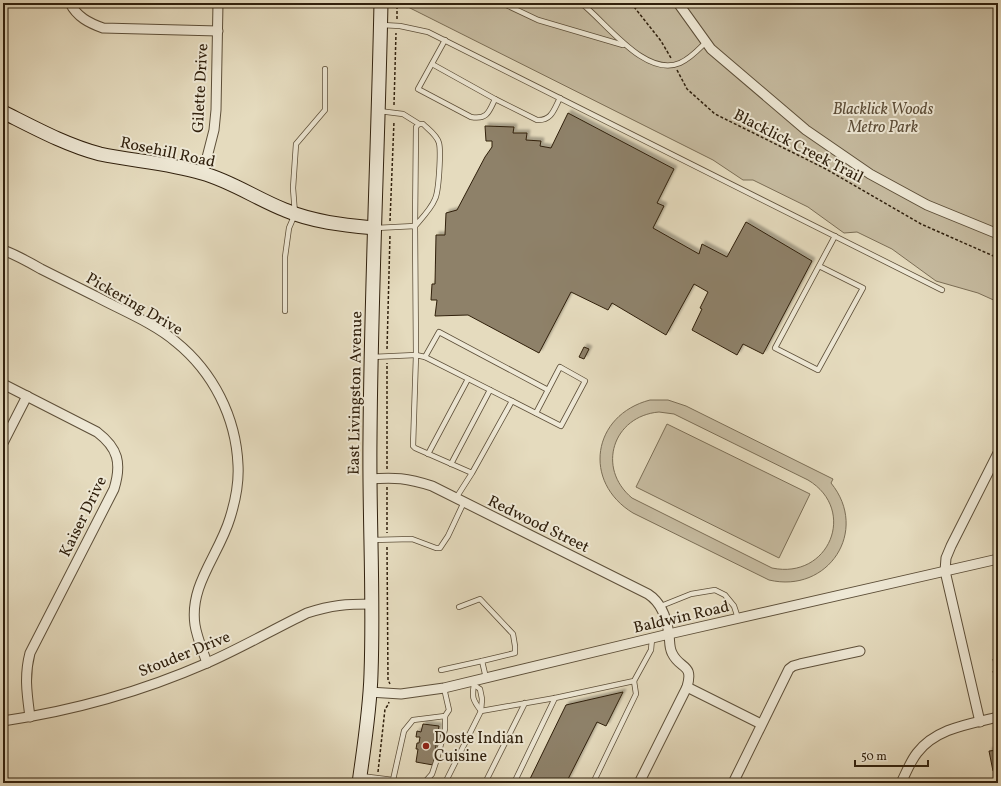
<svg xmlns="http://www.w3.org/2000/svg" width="1001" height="786" font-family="Vollkorn,serif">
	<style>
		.green { fill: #c6bba0; stroke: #7b6e56; fill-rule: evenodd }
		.building { fill: #8e8169; stroke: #30200d; filter: url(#shadow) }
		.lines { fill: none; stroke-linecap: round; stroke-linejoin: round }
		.lane-casing { stroke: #5d4f39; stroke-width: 6 }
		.street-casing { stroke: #5d4f39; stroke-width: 11 }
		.secondary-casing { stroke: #30200d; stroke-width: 15 }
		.path { stroke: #30200d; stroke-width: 1.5; stroke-dasharray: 3 2; stroke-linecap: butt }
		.lane { stroke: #eee8d5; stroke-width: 4.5 }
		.street { stroke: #eee8d5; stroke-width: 9 }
		.secondary { stroke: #eee8d5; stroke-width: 13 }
		.poi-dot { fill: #8f2418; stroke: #eee8d5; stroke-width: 1.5 }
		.labels { text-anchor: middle; stroke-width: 4; stroke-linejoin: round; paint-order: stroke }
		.street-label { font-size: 16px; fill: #30200d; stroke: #eee8d5 }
		.park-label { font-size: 16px; font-style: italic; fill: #5d4e39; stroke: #eee8d5 }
		.poi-label { font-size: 16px; fill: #30200d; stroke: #eee8d5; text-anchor: start }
	</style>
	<defs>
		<filter id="shadow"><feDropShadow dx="3" dy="-3" stdDeviation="1" flood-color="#0004"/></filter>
	</defs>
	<rect width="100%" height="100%" fill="#e5dbbe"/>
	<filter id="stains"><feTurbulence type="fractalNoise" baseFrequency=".005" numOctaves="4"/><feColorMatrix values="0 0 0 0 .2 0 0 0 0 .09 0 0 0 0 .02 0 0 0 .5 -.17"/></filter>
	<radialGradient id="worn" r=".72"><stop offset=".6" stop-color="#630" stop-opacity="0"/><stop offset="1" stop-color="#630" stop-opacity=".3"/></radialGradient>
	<g class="green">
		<polygon points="400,3 998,3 998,302 978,293 936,281 892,249 857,232 844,233 808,207 753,180 743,180 713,160"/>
		<path d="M650,400H668L686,406L833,479L831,483C870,531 828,594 769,580L633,513C582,482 592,415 650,400ZM659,412L674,414L680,417L808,480C858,510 829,580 772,568L632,498C596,468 613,416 659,412Z"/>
		<polygon points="667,424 810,494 779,558 636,487"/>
	</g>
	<g class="building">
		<polygon points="568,113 674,169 657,203 664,206 653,228 699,254 702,244 727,257 746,222 812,261 763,354 743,344 737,355 692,330 702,309 700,308 708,292 694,284 666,335 612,303 608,310 571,292 539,353 468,315 435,316 437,300 431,300 432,284 435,284 436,235 445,235 446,213 457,210 485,157 492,147 492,141 486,141 485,126 514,127 513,133 527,133 526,140 541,141 540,146 551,148"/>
		<polygon points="584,347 589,349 584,359 579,357"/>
		<polygon points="998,658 998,691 997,691 993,671 995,670 993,659"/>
		<polygon points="623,692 606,726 597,722 566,783 528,783 566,705"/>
		<polygon points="423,724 439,726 433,765 416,762 418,749 416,749 417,743 419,743 420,737 416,737 417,731 421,732"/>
		<polygon points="998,750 998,770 993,771 989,751"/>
	</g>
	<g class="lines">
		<defs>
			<g id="lane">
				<polyline points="502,3 538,20 623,45"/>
				<path d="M581,3C606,22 645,78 680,63C691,58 698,50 706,42"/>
				<polyline points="382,25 400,26 428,32 942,290"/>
				<path d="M445,40L418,89L471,117C487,120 489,112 495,99L537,120C552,121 554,109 560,98"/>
				<polyline points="432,64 495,99"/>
				<path d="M379,111L403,114L419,124H423C428,129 437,135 439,143C441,151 439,191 435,199C431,209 422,218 415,226L416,127L419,124"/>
				<polyline points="819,266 863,288 818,370 775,348 835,236"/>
				<polyline points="285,311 285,257 289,228 295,214 293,188 296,144 325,110 325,69"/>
				<polyline points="372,357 416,355 415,226 376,228"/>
				<polyline points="425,357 439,332 548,390 560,367 585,381 561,426 512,401"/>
				<polyline points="536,413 548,390"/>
				<polyline points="428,454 468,379"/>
				<polyline points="451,464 490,390"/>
				<polyline points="456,498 472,473 415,448 413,446 416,355 425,357 512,401 472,473"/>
				<polyline points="372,540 412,539 436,548 440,548 448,536 464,502"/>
				<polyline points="661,606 691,594 715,590 725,595 734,606 738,618"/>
				<polyline points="459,607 480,599 513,634 515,646 515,653 482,661 486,678"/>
				<polyline points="441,670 482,661"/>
				<path d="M474,684C472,697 472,699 481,711"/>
				<polyline points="481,711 555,698 634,681 651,650 652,639"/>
				<polyline points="361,776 393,780 404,731 413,720 445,716 449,710 444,688"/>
				<polyline points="424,783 432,774 437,759 445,729 445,716"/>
				<polyline points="445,783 481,711 482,699 480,689 474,685"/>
				<polyline points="485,783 525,703"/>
				<polyline points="514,783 555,698"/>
				<polyline points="593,783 636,694 634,681"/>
			</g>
			<g id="street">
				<path d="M70,3C77,17 89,23 103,28L218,31"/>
				<polyline points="678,3 711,49 806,130 870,174 927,205 998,234"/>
				<polyline points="203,173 214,130 216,110 218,3"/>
				<path d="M3,250C16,255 29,262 41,269C59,278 77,287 95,296C121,310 154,323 176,342C213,372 236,417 238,465C239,482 235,502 230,518C219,555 189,585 195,625C197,638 203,651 207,663"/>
				<path d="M3,384L97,432C118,448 122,463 114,489L30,653C24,676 27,694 30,717"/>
				<polyline points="3,443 27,396"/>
				<path d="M369,479C395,477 407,478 432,486L648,594C662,603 667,619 669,635C670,641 669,647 672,653C680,670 694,663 687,687L639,783"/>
				<polyline points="687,687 761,724"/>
				<polyline points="369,692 401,694 444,688 669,634 998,559"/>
				<path d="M3,721C72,711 143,691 207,663C241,648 274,629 307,613C332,605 346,604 372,604"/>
				<polyline points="980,722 945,571 946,558 951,546 998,453"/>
				<polyline points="733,783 789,669 793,666 800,664 860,651"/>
				<path d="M901,783C906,773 910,762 917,753C936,728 970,724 998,717"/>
			</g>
			<g id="secondary">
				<path d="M3,112C35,128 66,145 100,154C134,161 169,163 202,173C231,181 257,199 285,210C313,222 344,225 374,228"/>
				<path d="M359,783C364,747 370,710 371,674C374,595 369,517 370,438C371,293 378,148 381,3"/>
			</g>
		</defs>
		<use href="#lane" class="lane-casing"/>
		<use href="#street" class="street-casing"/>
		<use href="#secondary" class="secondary-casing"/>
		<g class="path">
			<polyline points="631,3 661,41 671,58"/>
			<polyline points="397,19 397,3"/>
			<polyline points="677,70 687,89 715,114 826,169 921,224 998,258"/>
			<polyline points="394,105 396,33"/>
			<polyline points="390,221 394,121"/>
			<polyline points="387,349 390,235"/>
			<polyline points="387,469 387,363"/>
			<polyline points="387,487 387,533"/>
			<polyline points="387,547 388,680 390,684"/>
			<polyline points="378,772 385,709 388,705 389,702"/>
		</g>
		<use href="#lane" class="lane"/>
		<use href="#street" class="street"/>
		<use href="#secondary" class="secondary"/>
	</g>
	<circle class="poi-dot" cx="426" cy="746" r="4"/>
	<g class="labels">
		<g class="street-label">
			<text transform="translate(199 88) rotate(-87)" y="6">Gilette Drive</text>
			<text transform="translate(799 145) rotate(27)" y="6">Blacklick Creek Trail</text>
			<text transform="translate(168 151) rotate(12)" y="6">Rosehill Road</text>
			<text transform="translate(135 303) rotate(30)" y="6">Pickering Drive</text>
			<text transform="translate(354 393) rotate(-89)" y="6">East Livingston Avenue</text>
			<text transform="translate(82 516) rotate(-64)" y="6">Kaiser Drive</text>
			<text transform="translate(539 523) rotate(26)" y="6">Redwood Street</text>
			<text transform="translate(681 616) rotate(-13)" y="6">Baldwin Road</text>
			<text transform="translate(184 653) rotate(-22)" y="6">Stouder Drive</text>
		</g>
		<g class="park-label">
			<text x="883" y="114">Blacklick Woods<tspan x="883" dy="18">Metro Park</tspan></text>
		</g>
		<g class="poi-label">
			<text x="434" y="743">Doste Indian<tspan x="434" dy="18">Cuisine</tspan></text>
		</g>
	</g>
	<rect width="1001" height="786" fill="none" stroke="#e5dbbe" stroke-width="16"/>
	<rect x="4" y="4" width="993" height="778" fill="none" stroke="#30200d" stroke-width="2"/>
	<rect x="8" y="8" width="985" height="770" fill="none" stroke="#30200d"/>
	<path d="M855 760v6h73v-6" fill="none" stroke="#30200d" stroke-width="2"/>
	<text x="861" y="760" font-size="12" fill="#30200d" stroke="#eee8d5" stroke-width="3" paint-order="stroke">50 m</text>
	<rect width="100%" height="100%" filter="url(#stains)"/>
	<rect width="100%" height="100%" fill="url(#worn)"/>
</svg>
